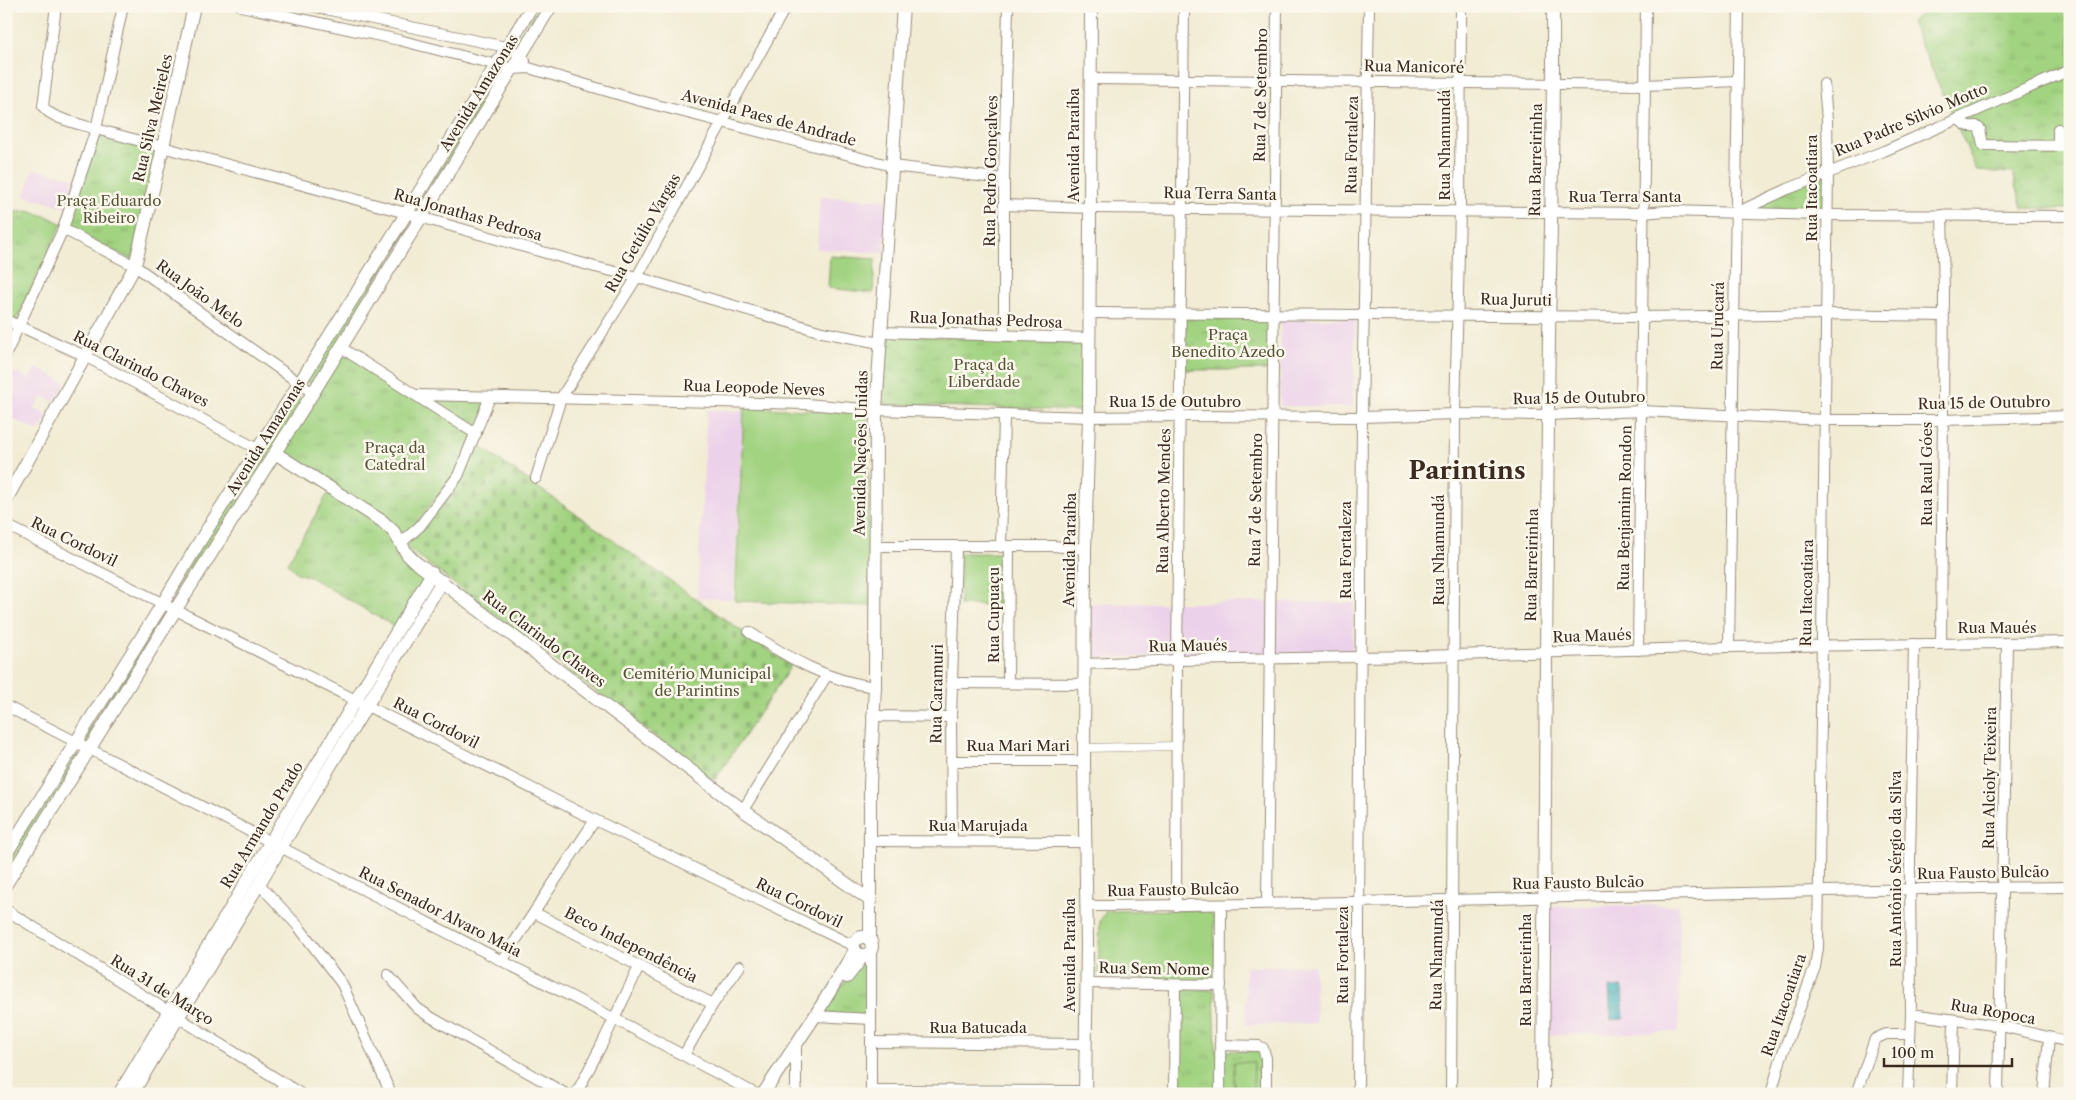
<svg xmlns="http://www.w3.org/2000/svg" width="2076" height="1100" font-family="'Libre Caslon Text',serif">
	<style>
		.built { fill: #ecd1ea }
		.grass { fill: url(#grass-tufts); stroke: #6e7e50 }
		.cemetery { fill: url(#cemetery-stones); stroke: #6e7e50 }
		.pitch { fill: #a2d381; stroke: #6e7e50 }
		.water { fill: url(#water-waves); stroke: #3c6c6a }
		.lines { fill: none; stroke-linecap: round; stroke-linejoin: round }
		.pedestrian-casing { stroke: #968b79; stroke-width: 9 }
		.minor-casing { stroke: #968b79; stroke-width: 12 }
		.tertiary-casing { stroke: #968b79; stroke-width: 14 }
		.pedestrian { stroke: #fff; stroke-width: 8 }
		.minor { stroke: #fff; stroke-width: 10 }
		.tertiary { stroke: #fff; stroke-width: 12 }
		.labels { text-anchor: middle; stroke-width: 5; stroke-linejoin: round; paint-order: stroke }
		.street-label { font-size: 15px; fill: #3b2a1e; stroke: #fbf7ec }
		.park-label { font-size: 15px; fill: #555437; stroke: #fbf7ec }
		.town-label { font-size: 25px; font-weight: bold; fill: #3b2a1e; stroke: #fbf7ec }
	</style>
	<defs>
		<pattern id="grass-tufts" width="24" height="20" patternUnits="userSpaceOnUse" patternTransform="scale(1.25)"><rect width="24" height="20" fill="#a2d381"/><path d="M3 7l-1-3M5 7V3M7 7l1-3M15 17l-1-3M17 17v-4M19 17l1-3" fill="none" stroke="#8cb56f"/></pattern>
		<pattern id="cemetery-stones" width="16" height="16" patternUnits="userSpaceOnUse" patternTransform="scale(1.25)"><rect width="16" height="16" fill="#a2d381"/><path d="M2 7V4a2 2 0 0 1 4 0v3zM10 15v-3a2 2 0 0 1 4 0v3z" fill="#8cb56f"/></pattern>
		<pattern id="water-waves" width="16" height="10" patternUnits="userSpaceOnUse" patternTransform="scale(1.25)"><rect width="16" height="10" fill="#3eafb7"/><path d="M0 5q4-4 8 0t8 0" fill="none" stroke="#358f94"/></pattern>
	</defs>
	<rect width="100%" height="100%" fill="#fbf7ec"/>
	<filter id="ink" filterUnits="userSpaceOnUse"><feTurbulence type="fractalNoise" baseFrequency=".02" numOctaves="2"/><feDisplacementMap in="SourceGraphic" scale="10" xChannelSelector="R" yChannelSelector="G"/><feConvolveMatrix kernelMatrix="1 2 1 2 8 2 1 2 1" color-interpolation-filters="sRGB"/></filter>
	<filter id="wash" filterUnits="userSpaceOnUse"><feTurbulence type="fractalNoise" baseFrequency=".0096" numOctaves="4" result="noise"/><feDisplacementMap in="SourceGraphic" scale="20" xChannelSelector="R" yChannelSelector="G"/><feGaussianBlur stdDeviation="1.12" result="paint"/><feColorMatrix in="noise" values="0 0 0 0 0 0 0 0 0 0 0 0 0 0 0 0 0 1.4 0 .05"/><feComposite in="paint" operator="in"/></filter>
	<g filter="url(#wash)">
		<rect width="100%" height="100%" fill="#f2ecd4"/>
		<g class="built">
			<polygon points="33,169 74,178 67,207 25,196"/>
			<polygon points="820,197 887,200 885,253 817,249"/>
			<polygon points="1355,318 1353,407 1280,406 1281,320"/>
			<polygon points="36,368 66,383 55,402 43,396 34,408 48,416 39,431 6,416 6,400 10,402 16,392 6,386 14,371 29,379"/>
			<polygon points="707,410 743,411 733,599 697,598"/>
			<polygon points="1275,602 1354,603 1352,651 1091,658 1091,604"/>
			<polygon points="1679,905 1679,1032 1550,1035 1548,907"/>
			<polygon points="1314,965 1316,1023 1246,1025 1245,967"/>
		</g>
		<g class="grass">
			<polygon points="539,6 547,6 520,49 514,46"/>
			<polygon points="1932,6 2070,6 2070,209 2022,208 2013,173 1977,171 1911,22"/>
			<polygon points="500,69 506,74 422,207 416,203"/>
			<polygon points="96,136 159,152 132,260 67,227"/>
			<polygon points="1827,173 1827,215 1735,212"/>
			<polygon points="27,211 49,217 62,224 15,323 6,320 6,218 16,212"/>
			<polygon points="403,225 408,229 312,385 305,381"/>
			<polygon points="1185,317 1271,317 1270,370 1185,370"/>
			<polygon points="887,335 1085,343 1082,411 884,404"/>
			<polygon points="340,348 417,398 489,397 464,463 400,543 430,573 397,628 310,577 297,573 287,563 330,490 274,454"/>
			<polygon points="295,396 303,400 178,598 172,594"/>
			<polygon points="158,617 165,621 91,741 84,737"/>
			<polygon points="74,753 81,757 6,878 6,861"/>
			<polygon points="867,960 870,1016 822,1014 860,961"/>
			<polygon points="1180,989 1214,990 1216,1051 1260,1051 1260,1094 1179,1094"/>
		</g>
		<polygon class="cemetery" points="481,447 791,666 714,781 406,547"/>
		<g class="pitch">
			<polygon points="830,256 875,259 873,293 828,288"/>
			<polygon points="744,407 867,413 870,606 735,601"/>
			<rect x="960" y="553" width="43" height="52"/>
			<polygon points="1206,910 1214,917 1216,972 1213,978 1207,981 1106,978 1101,977 1098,973 1100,921 1106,911"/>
			<polygon points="1234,1062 1254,1062 1253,1089 1234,1088"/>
		</g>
		<polygon class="water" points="1622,987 1624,1019 1611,1020 1609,988"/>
	</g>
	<g filter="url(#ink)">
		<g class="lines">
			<defs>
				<polyline id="pedestrian" points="1085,748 1177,746"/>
				<g id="minor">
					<path d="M56,6L43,106C50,119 81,124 96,129L406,213L595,267L637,277L822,332L880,343"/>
					<polyline points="241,6 399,40 513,69 529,68 641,101 892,166 1004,179"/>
					<polyline points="311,6 506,47 521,55 525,61"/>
					<polyline points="1091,79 1645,85 1737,81"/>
					<path d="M1958,118C1964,125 1967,127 1976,126L1980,129L1983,145H1986L2070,146"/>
					<polyline points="2058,129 2058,146"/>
					<polyline points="1005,205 1091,208 1643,213 1666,211 1827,215 2070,216"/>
					<polyline points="1740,211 1788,189 1884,151 2070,70"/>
					<polyline points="63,229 135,266 313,393"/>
					<polyline points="1089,313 1643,317 1826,314 1943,316"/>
					<polyline points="6,320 85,356 259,450"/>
					<polyline points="881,332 1089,338"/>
					<polyline points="1004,336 1004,179 1008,6"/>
					<polyline points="340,347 476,434"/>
					<polyline points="6,354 63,229 96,129 123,6"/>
					<polyline points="418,395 806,404 876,410 1089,417 1180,416 1362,417 1455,414 1548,415 1642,411 1824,420 1943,420 2070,416"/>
					<polyline points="536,478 561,398 637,277 786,6"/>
					<polyline points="6,525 595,820 854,946"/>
					<polyline points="401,543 420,526 458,476 490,397"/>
					<polyline points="875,546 1053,546 1085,549"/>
					<polyline points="1001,547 1004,415"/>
					<path d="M749,632C789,658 827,681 875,687"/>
					<polyline points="1941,643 1944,291 1942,215"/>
					<polyline points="1729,647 1739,6"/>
					<polyline points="1638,650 1646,6"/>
					<polyline points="1086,664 1177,660 1421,656 1729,647 2070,642"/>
					<polyline points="1008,682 1009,547"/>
					<polyline points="952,683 1085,684"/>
					<polyline points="6,706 615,1019 756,1094"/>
					<polyline points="872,716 951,717"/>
					<polyline points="952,761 1084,761"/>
					<polyline points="743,810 827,675"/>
					<polyline points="870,841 1086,842"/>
					<polyline points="952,841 951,717 956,548"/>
					<polyline points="260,885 298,926 342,984 391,1094"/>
					<polyline points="1267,903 1277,6"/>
					<path d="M1087,906C1414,904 1742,890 2070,887"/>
					<polyline points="1176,906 1177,660 1184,6"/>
					<polyline points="6,910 301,1094"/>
					<polyline points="535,913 713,1004"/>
					<polyline points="502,961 595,820"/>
					<polyline points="388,975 417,1008 427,1015 566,1094"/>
					<polyline points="1087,983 1221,985"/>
					<polyline points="1911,1014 2001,1026 2070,1042"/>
					<polyline points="815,1016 871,1019"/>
					<polyline points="872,1042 1085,1044"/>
					<polyline points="1220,1045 1259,1046 1263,1048 1266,1058 1266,1094"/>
					<polyline points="684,1055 713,1004 740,966"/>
					<polyline points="871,1090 1085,1091"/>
					<polyline points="278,1094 284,1084"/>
					<polyline points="576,1094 602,1044 639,967"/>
					<polyline points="796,1094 796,1045"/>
					<polyline points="871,1094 871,948"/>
					<polyline points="1174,1094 1175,985"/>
					<polyline points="1220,1094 1221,906"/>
					<polyline points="1358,1094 1362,417 1369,6"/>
					<polyline points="1451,1094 1455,414 1460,211 1461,6"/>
					<polyline points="1771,1094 1781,1058 1815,967 1818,948 1828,171 1827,120 1824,84"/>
					<polyline points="1856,1094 1875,1039 1886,1034 1910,1034"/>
					<polyline points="1908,1094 1911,1014 1910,861 1914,644"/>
					<polyline points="1952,1094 1954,1020"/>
					<polyline points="1998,1094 2007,644"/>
					<polyline points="2044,1094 2049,1038"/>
				</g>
				<g id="tertiary">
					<polyline points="275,453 382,521 394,532 407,554 414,561 743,810 871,901"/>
					<polyline points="6,500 135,266 163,147 194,6"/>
					<polyline points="6,854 163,603 198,544 403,219 532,6"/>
					<polyline points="6,884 176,609 316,388 551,6"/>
					<circle cx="863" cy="946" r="9"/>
					<polyline points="870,941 870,784 875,687 876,410 903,6"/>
					<polyline points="847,977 864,955"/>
					<polyline points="119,1094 432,573"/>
					<polyline points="132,1094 442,581"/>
					<polyline points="763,1094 815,1016 855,950"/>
					<polyline points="1085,1094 1087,944 1084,761 1085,549 1089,417 1091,6"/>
					<path d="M1543,1094C1543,868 1547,642 1548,416C1549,279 1554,143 1553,6"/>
				</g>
			</defs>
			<use href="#pedestrian" class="pedestrian-casing"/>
			<use href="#minor" class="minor-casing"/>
			<use href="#tertiary" class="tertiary-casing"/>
			<use href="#pedestrian" class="pedestrian"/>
			<use href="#minor" class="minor"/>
			<use href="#tertiary" class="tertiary"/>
		</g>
	</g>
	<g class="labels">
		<g class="street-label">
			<text transform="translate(1414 67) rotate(1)" y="5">Rua Manicoré</text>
			<text transform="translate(479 93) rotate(-58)" y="5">Avenida Amazonas</text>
			<text transform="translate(1261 95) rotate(-89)" y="5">Rua 7 de Setembro</text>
			<text transform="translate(153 118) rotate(-77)" y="5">Rua Silva Meireles</text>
			<text transform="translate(769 118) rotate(15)" y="5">Avenida Paes de Andrade</text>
			<text transform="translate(1911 120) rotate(-23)" y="5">Rua Padre Silvio Motto</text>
			<text transform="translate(1074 145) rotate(-90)" y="5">Avenida Paraíba</text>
			<text transform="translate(1352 145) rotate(-89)" y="5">Rua Fortaleza</text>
			<text transform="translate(1445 145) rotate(-90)" y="5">Rua Nhamundá</text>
			<text transform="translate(1536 160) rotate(-89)" y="5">Rua Barreirinha</text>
			<text transform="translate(991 171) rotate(-89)" y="5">Rua Pedro Gonçalves</text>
			<text transform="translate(1812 188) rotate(-90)" y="5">Rua Itacoatiara</text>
			<text transform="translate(1220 194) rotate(1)" y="5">Rua Terra Santa</text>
			<text x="1625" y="202">Rua Terra Santa</text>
			<text transform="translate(468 215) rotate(16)" y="5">Rua Jonathas Pedrosa</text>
			<text transform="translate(643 233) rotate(-60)" y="5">Rua Getúlio Vargas</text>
			<text transform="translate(200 294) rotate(36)" y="5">Rua João Melo</text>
			<text transform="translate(1516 300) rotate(1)" y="5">Rua Juruti</text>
			<text transform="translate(986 320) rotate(2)" y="5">Rua Jonathas Pedrosa</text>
			<text transform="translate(1718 326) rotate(-89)" y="5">Rua Urucará</text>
			<text transform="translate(141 369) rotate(27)" y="5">Rua Clarindo Chaves</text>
			<text transform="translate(754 388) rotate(2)" y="5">Rua Leopode Neves</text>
			<text transform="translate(1579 398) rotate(-1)" y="5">Rua 15 de Outubro</text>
			<text x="1175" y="407">Rua 15 de Outubro</text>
			<text transform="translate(1984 403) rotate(-1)" y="5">Rua 15 de Outubro</text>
			<text transform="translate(266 437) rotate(-58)" y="5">Avenida Amazonas</text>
			<text transform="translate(861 453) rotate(-89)" y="5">Avenida Nações Unidas</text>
			<text transform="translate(1927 474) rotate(-90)" y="5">Rua Raul Góes</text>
			<text transform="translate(1256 500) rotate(-89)" y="5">Rua 7 de Setembro</text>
			<text transform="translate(1164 501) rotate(-89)" y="5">Rua Alberto Mendes</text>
			<text transform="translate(1625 508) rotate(-89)" y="5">Rua Benjamim Rondon</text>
			<text transform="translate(74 542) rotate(26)" y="5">Rua Cordovil</text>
			<text transform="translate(1070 550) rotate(-89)" y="5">Avenida Paraíba</text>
			<text transform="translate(1346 550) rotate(-90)" y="5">Rua Fortaleza</text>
			<text transform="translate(1439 550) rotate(-90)" y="5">Rua Nhamundá</text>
			<text transform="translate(1532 565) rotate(-89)" y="5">Rua Barreirinha</text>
			<text transform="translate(1807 593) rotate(-89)" y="5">Rua Itacoatiara</text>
			<text transform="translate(994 615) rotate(-90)" y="5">Rua Cupuaçu</text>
			<text x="1997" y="633">Rua Maués</text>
			<text transform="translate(1592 636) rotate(-2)" y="5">Rua Maués</text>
			<text transform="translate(544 639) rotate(37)" y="5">Rua Clarindo Chaves</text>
			<text transform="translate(1188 646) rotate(-1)" y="5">Rua Maués</text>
			<text transform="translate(937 694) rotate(-89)" y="5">Rua Caramuri</text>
			<text transform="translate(436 723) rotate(27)" y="5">Rua Cordovil</text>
			<text x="1018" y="751">Rua Mari Mari</text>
			<text transform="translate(1990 778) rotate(-89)" y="5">Rua Alcioly Teixeira</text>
			<text transform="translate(262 825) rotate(-59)" y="5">Rua Armando Prado</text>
			<text x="978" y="831">Rua Marujada</text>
			<text transform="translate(1896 869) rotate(-90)" y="5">Rua Antônio Sérgio da Silva</text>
			<text transform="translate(1983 873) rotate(-1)" y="5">Rua Fausto Bulcão</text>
			<text transform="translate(1578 883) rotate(-1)" y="5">Rua Fausto Bulcão</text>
			<text transform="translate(1173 890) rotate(-1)" y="5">Rua Fausto Bulcão</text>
			<text transform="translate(799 903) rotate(26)" y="5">Rua Cordovil</text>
			<text transform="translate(440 912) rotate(27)" y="5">Rua Senador Alvaro Maia</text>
			<text transform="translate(631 945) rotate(27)" y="5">Beco Independência</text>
			<text transform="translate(1070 955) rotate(-90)" y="5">Avenida Paraíba</text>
			<text transform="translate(1343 955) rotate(-90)" y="5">Rua Fortaleza</text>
			<text transform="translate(1437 955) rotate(-89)" y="5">Rua Nhamundá</text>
			<text transform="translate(1154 969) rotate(1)" y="5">Rua Sem Nome</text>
			<text transform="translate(1526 970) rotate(-90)" y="5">Rua Barreirinha</text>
			<text transform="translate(162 990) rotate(32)" y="5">Rua 31 de Março</text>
			<text transform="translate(1784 1005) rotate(-71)" y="5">Rua Itacoatiara</text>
			<text transform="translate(1993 1012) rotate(10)" y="5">Rua Ropoca</text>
			<text x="978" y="1033">Rua Batucada</text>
		</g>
		<g class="park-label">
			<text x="109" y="206">Praça Eduardo<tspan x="109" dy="17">Ribeiro</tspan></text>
			<text x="1228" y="340">Praça<tspan x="1228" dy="17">Benedito Azedo</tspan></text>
			<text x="984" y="370">Praça da<tspan x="984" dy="17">Liberdade</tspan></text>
			<text x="395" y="453">Praça da<tspan x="395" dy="17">Catedral</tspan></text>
			<text x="697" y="679">Cemitério Municipal<tspan x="697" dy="17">de Parintins</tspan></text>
		</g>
		<g class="town-label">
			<text x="1467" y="479">Parintins</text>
		</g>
	</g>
	<rect width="2076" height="1100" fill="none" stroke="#fbf7ec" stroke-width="25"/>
	<path d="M1884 1058v8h128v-8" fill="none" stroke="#3b2a1e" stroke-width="2.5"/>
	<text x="1891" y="1058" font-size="15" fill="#3b2a1e" stroke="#fbf7ec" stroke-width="4" paint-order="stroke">100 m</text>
</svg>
